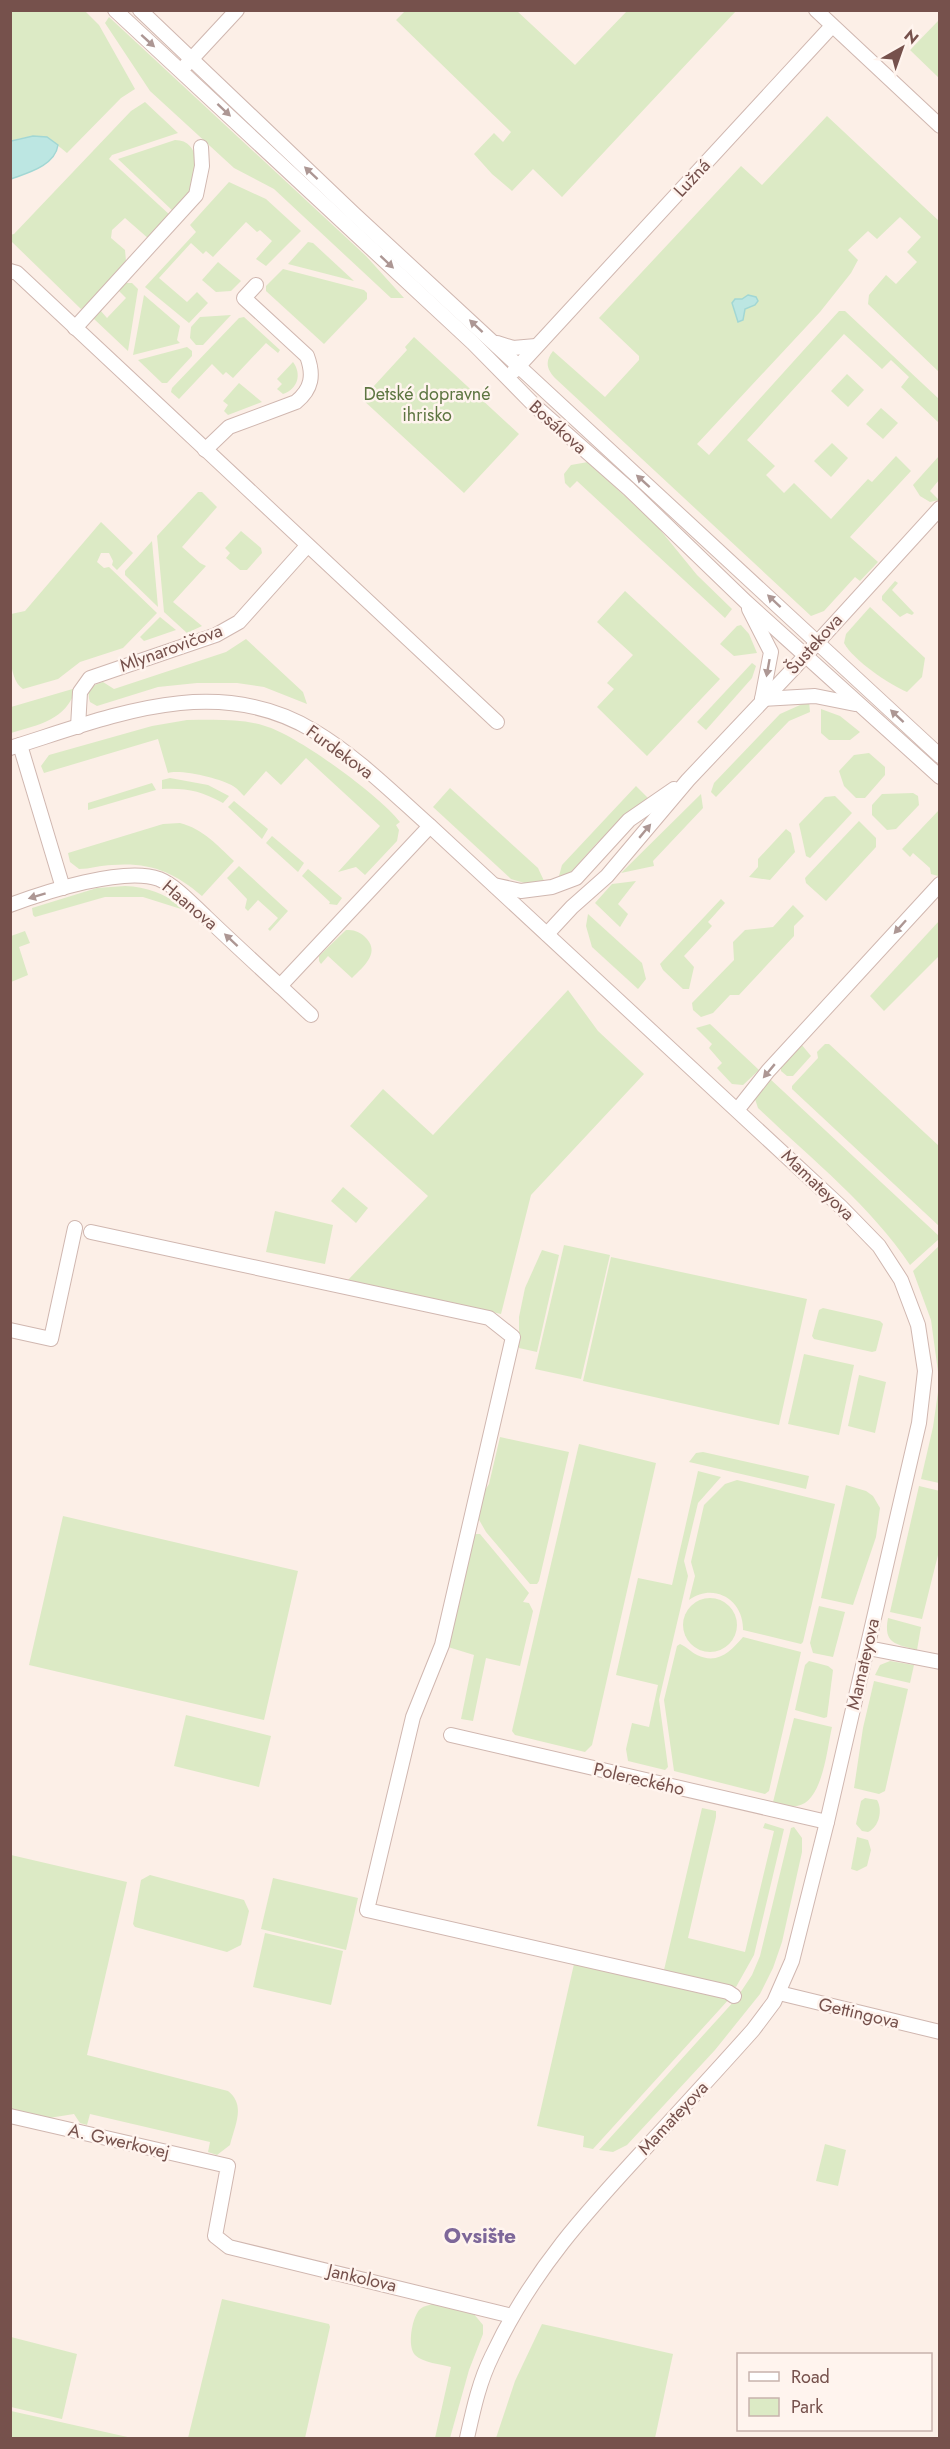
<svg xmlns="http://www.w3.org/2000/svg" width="950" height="2449" font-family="Jost,sans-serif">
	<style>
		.green { fill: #dceac5 }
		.water { fill: #bce6e2; stroke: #a2d7d4; stroke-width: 1.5 }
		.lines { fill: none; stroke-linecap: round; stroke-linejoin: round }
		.minor-casing { stroke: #d0b7b0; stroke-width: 16 }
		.minor { stroke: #fff; stroke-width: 14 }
		.oneway { fill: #ad9794 }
		.labels { text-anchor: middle; stroke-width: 5; stroke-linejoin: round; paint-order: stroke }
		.street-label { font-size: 18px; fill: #76514c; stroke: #fff4ee }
		.park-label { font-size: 18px; fill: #5d7541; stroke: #fff4ee }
		.quarter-label { font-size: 21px; font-weight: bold; fill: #7d6799; stroke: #fff4ee }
	</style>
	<rect width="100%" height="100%" fill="#fcefe7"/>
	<g class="green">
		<path d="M11,11H85L99,25L135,89L121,98L67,153C46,135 38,133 11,141Z"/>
		<polygon points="405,11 517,11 575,65 627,11 736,11 562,197 533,169 512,191 492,174 474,154 494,133 503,142 511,132 396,20"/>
		<polygon points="109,17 366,256 404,298 391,298 274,189 234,168 150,91 105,23"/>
		<polygon points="939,20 940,20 939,78 910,50"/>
		<polygon points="145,102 178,133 112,155 109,159 171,216 149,239 125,218 112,230 111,238 125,250 126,261 88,304 81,309 11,241 10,235 14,234 131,111"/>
		<path d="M827,116L939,221V372L868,304L869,295L886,275L896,284L917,262L907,252L921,237L900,217L877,239L868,231L848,250L858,260L851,273L820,312L697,444L709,455L839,311H845L939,399V423L901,387L909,377L891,360L882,369L844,334L747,440L775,466L766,475L784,493L794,483L831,519L868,479L872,482L896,456L911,471L850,537L878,562L860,581L855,577L824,611L811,616L556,379C546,369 545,361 553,351L605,397L639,360V356L599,318L741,166L762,185Z"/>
		<path d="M175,140C202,140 198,176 189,193C185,200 179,206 174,212L118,159Z"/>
		<polygon points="229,182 266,199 301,231 266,266 256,259 272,241 260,230 257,232 246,222 213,257 206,251 203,254 191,243 159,278 187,302 197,292 208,303 189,323 145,287 196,232 190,225"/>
		<polygon points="308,242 313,243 354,281 288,264"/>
		<polygon points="218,262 241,281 231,291 216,292 202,280"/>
		<polygon points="283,269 364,290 367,293 367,299 324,344 266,291 266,286"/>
		<polygon points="125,283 132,283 138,289 128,351 93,318 100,310 107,318 126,298 118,290"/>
		<polygon points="144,295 180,326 177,340 180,343 133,355"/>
		<polygon points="231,315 203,345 196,345 190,338 191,327 200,317"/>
		<polygon points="244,317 280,350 278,353 266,343 233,378 226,372 223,375 212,364 179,399 171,392 172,388 239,318"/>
		<polygon points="414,337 519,434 464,493 362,399 407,350 405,347"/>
		<polygon points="187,347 192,351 192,356 167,383 162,383 138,360"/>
		<path d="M293,362C302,374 298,389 283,394L277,389L282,384L277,379Z"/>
		<polygon points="847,374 864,390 848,407 831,391"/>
		<polygon points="239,383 262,402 228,415 224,411 228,405 223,401"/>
		<polygon points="881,408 898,423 883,439 866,424"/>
		<polygon points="832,443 848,458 831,477 814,461"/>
		<polygon points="939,456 939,480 930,491 939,500 930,502 920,496 913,485"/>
		<polygon points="588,462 657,526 697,575 732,609 725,618 577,481 570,488 565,483 564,474 571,465"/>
		<polygon points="198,492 202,492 217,507 182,547 200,563 206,566 173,602 202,626 187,633 164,612 157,536"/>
		<path d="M101,522L133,553L117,570L112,565L113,561L109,553H101L97,562L104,568L109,567L157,613L123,648L80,662L58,679L23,689C6,678 10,634 11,614L25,611Z"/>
		<polygon points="241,531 261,548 262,553 247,570 240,570 226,558 230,553 225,548"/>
		<polygon points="152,541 158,607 125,575 125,571"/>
		<polygon points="895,581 898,583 892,590 914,613 912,615 907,613 900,617 882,600 882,596"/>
		<polygon points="625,591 720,679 647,756 597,707 614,689 607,683 633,655 597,622"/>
		<path d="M870,607L925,658L922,677L907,692C890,685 853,660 844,643L846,634Z"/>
		<polygon points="160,617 176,630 144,641 140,637"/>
		<polygon points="741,625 749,634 757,653 734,656 720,644 737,626"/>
		<path d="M246,639L303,692L307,704L264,687L237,683H197L158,687L97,706L90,702C86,690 92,685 103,682L114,689L226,652Z"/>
		<polygon points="752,663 756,666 752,678 706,730 697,722"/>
		<path d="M76,688C67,720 38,725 11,733V707Z"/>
		<polygon points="809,701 810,712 789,721 716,797 711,792 714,783 780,714"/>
		<polygon points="821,709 840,716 860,732 850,740 829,740 821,733"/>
		<path d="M187,720C212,720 240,718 265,726C297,735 379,795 400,822L396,825L399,830L397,841L365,875L356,867L338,872L380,826L306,758L281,785L266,771L244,796C241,793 237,788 233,786C222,779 181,769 168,773L158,739L44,773L41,766L49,755L152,726Z"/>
		<polygon points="869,753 885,767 885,775 865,798 856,798 844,786 839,771 854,755"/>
		<path d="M170,778L208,785L229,796L223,803C200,791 188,788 162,789V780Z"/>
		<polygon points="152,783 156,790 88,810 88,803"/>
		<polygon points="636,786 648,798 597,843 570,873 562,878 559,876 562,865"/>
		<polygon points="450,788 538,868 545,883 531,885 511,879 433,807"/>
		<polygon points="913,793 918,796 919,805 896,829 887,830 872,815 872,805 882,794"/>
		<polygon points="701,794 703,808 653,861 654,866 621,873"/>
		<polygon points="835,796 852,813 810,858 806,856 799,824 825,797"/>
		<polygon points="234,801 268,829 262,839 228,807"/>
		<polygon points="939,810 940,875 938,876 931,874 930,868 913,853 910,857 902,849"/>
		<polygon points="859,821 876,838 876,847 826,901 806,883 805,878"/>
		<path d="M180,823C203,829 217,845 234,861L202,896C174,872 150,862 112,865C101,865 90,869 79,869L70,862L68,853L163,824Z"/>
		<polygon points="786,829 791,833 795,852 770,880 749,877 758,867 758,859"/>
		<polygon points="272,836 304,863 298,872 266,843"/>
		<polygon points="239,866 288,911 270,931 268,929 278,918 258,900 248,911 245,908 247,899 227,878"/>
		<polygon points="308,869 342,898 337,905 329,904 330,902 302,876"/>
		<polygon points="636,881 618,904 628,914 620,927 595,903 612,884"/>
		<path d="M125,886C147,887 164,893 182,907L181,909L143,897H105L35,917L33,915L32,908L97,888Z"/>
		<polygon points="721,899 725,903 708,922 712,926 684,956 694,967 689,989 683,989 663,970 660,964"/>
		<polygon points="793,905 804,916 794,926 794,936 739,995 730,995 713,1013 701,1017 693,1010 692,1003 734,960 733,942 745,930 773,927"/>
		<polygon points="588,914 642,963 646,979 638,989 592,947 586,926"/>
		<polygon points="939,921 939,956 884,1011 870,996"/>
		<path d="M346,930C354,930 358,931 364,936C382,952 364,966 352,978L328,956L321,964L319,961V956Z"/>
		<polygon points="25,931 30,943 19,947 28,975 11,982 11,936"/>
		<polygon points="568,990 598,1031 644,1074 531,1195 501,1314 348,1280 428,1196 350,1126 383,1089 433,1135"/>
		<polygon points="710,1024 759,1070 743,1085 732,1084 717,1068 722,1063 709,1048 712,1044 696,1028"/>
		<polygon points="801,1044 811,1056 793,1076 787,1076 781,1071 781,1066"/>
		<polygon points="825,1044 829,1044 939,1146 939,1226 792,1089 792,1086 818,1058 817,1052"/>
		<path d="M769,1078L939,1236V1239L910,1265C870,1205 810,1158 758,1108L754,1096Z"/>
		<polygon points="343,1187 368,1208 356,1223 331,1201"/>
		<polygon points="275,1211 333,1225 325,1264 266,1252"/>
		<polygon points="564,1245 610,1255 581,1379 535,1369"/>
		<polygon points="939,1246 939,1379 931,1320 913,1271"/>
		<polygon points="542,1250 559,1255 537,1352 519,1348 519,1317 525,1288"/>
		<polygon points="611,1257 807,1299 779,1425 583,1381"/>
		<polygon points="823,1308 880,1321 883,1324 876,1351 872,1352 814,1339 812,1336 819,1310"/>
		<polygon points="804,1354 854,1365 839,1435 788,1424"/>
		<polygon points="859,1375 886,1382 875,1433 848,1426"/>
		<polygon points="939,1385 940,1385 939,1483 921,1479 933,1427"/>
		<polygon points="500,1437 569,1452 539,1581 537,1584 530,1584 486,1532 478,1518 482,1495 489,1484"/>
		<polygon points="579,1444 656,1463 592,1745 585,1752 515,1735 512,1731"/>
		<polygon points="703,1452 809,1476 806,1489 689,1462 696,1453"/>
		<polygon points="698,1471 721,1477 698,1503 684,1561 688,1576 659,1700 668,1767 665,1770 628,1761 626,1749 632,1723 649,1727 658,1685 616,1675 638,1578 672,1585"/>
		<path d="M737,1480L835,1504L803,1642L801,1644L743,1630C744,1600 714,1582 689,1600L695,1576L691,1562L704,1505L725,1484Z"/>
		<polygon points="846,1485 866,1491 873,1496 880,1508 876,1537 853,1605 821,1598"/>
		<polygon points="919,1486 940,1491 939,1551 922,1619 890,1612"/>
		<polygon points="63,1516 298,1571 264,1720 29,1665"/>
		<polygon points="473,1534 480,1534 529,1593 523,1602 529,1603 533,1611 520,1666 486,1658 473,1721 461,1719 474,1655 448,1647"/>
		<circle cx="710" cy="1625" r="27"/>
		<polygon points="819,1606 845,1612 833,1657 813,1653 810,1643"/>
		<path d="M888,1618L921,1627L917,1650C896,1644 883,1644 888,1618Z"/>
		<path d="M743,1637L801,1652L769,1791L765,1794L674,1771L664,1700L677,1646L680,1644C687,1647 691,1652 697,1655C718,1665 731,1651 743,1637Z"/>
		<polygon points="809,1661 828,1666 833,1670 827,1717 824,1718 795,1710 805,1665"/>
		<polygon points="890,1661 914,1665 910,1683 875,1675 880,1665"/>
		<polygon points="874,1681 908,1689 885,1791 879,1794 854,1788 863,1728"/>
		<polygon points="186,1715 271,1736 259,1787 174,1766"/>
		<path d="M794,1718L832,1727C827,1748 823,1802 797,1806C789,1807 780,1804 773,1802Z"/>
		<path d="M865,1798L877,1800C883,1810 879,1827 868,1832L862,1831L856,1824L861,1801Z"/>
		<polygon points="702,1808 716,1811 716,1817 688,1938 745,1952 774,1831 763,1828 765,1823 784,1829 754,1955 736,1987 664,1970"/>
		<polygon points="794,1827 802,1838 802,1852 782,1942 773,1968 760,1994 715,2050 627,2145 613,2152 599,2150 736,1999 752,1975 760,1956 791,1828"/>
		<polygon points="857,1837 868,1840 871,1850 867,1866 857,1871 851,1869"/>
		<path d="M11,1855L127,1882L87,2055L228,2091C246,2105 235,2125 230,2145L217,2155L208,2152L210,2142L90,2114L87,2125L80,2123L74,2114L11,2124Z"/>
		<polygon points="150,1875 244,1900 249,1911 241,1945 227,1952 135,1927 133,1924 141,1880"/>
		<polygon points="273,1878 358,1898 346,1950 261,1929"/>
		<polygon points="265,1933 343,1951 331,2005 253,1987"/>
		<polygon points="574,1964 730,1998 593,2149 583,2147 584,2136 537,2126"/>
		<polygon points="825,2144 846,2150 838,2186 816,2181"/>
		<polygon points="222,2299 329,2324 330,2327 305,2438 188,2438"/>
		<path d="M432,2304L473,2313L483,2325V2334L469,2370L450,2438H435L451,2367C441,2364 423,2363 415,2355C407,2346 412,2319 419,2310C423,2306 427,2306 432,2304Z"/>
		<polygon points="542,2324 673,2354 655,2438 496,2438 515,2381"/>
		<polygon points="11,2337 77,2354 62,2419 11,2407"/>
		<polygon points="11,2411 132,2438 11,2438"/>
	</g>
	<g class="water">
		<path d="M33,136L47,137L58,145C55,166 27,173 11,179V141Z"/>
		<polygon points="748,295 756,297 758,301 755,305 745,309 743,320 738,322 732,303 735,299 742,299"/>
	</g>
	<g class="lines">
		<defs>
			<g id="minor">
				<polyline points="115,10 473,343 535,406 629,489 746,602 940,777"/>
				<polyline points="140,10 353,213 940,756"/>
				<polyline points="816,10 940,126"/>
				<polyline points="186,65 237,10"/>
				<polyline points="10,271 17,273 497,722"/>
				<polyline points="75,328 196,195 202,166 201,147"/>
				<polyline points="497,343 513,348 536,346"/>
				<polyline points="514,371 832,26"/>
				<path d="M205,450L229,427L296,402C312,389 314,375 307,356L244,298L256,285"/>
				<polyline points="749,609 771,652 762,699"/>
				<polyline points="762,699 815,696 855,704"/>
				<polyline points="78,727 80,692 90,678 216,635 239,622 307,546"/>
				<polyline points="20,745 63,888"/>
				<path d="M10,748C110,717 215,671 314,731C356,756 393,793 430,826L841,1207L879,1246L901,1280L918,1325L925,1371L919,1423L903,1492L827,1822L792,1961L774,2002L753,2030C720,2067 686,2104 652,2141C588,2210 532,2270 492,2356C479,2382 473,2411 467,2438"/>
				<polyline points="494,885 521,891 552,887 576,878 629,820 674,789"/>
				<path d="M10,905C45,892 124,866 159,879C176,886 192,904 206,917C230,940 255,963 280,986"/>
				<polyline points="547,934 572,907 607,876 688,780 795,667 940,508"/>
				<polyline points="311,1015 280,986 430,826"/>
				<polyline points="738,1109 768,1071 940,884"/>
				<polyline points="91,1232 489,1318 513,1337 442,1645 413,1717 367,1910 728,1992 734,1996"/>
				<polyline points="10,1330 51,1339 75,1228"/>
				<polyline points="868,1648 940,1662"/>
				<polyline points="451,1735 827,1822"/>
				<polyline points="779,1993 940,2032"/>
				<polyline points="10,2116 228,2166 215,2236 229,2247 512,2316"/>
			</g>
		</defs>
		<use href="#minor" class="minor-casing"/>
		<use href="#minor" class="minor"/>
	</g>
	<defs><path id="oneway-solid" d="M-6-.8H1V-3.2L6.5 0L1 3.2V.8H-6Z" transform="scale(1.5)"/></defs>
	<g class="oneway">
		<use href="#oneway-solid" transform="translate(148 41) rotate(42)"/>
		<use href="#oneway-solid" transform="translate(224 110) rotate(43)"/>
		<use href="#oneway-solid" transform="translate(311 173) rotate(-137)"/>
		<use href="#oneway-solid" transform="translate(387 262) rotate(43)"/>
		<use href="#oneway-solid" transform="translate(476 326) rotate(-137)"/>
		<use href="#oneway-solid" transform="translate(643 481) rotate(-138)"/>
		<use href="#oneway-solid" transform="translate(774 601) rotate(-137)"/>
		<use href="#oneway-solid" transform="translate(768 668) rotate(100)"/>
		<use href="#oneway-solid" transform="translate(897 716) rotate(-137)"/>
		<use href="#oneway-solid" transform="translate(645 831) rotate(-50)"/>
		<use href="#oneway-solid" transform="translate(37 896) rotate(163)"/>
		<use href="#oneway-solid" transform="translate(900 927) rotate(132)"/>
		<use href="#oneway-solid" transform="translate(231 940) rotate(-137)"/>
		<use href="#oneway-solid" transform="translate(769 1071) rotate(130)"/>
	</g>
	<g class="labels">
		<g class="street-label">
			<text transform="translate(692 178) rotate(-47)" y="6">Lužná</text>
			<text transform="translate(558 427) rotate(42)" y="6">Bosákova</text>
			<text transform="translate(814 644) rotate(-48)" y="6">Šustekova</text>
			<text transform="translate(171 648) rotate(-20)" y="6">Mlynarovičova</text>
			<text transform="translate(340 752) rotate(36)" y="6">Furdekova</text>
			<text transform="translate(190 905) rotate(40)" y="6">Haanova</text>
			<text transform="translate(818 1185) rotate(44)" y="6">Mamateyova</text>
			<text transform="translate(863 1664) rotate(-77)" y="6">Mamateyova</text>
			<text transform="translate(639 1779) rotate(13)" y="6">Polereckého</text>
			<text transform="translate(859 2013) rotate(13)" y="6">Gettingova</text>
			<text transform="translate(673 2118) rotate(-47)" y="6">Mamateyova</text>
			<text transform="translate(119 2141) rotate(13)" y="6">A. Gwerkovej</text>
			<text transform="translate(362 2278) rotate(13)" y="6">Jankolova</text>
		</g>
		<g class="park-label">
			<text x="427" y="400">Detské dopravné<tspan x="427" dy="21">ihrisko</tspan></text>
		</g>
		<g class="quarter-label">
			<text x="480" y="2243">Ovsište</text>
		</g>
	</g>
	<rect width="950" height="2449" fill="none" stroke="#76514c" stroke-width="24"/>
	<rect x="737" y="2353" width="195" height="78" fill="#fff4ee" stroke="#c8b3ad" stroke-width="1.5"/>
	<rect x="749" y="2372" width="30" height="9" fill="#ffffff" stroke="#c8b3ad" stroke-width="1.5"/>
	<text x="791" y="2383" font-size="18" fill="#76514c">Road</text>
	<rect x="749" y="2398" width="30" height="18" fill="#dceac5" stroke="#c8b3ad" stroke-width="1.5"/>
	<text x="791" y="2413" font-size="18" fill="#76514c">Park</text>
	<g transform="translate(902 48) rotate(40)" stroke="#fff4ee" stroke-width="4.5" paint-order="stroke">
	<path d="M0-4.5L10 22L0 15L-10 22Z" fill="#76514c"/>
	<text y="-9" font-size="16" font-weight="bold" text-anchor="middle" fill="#76514c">N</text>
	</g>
</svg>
